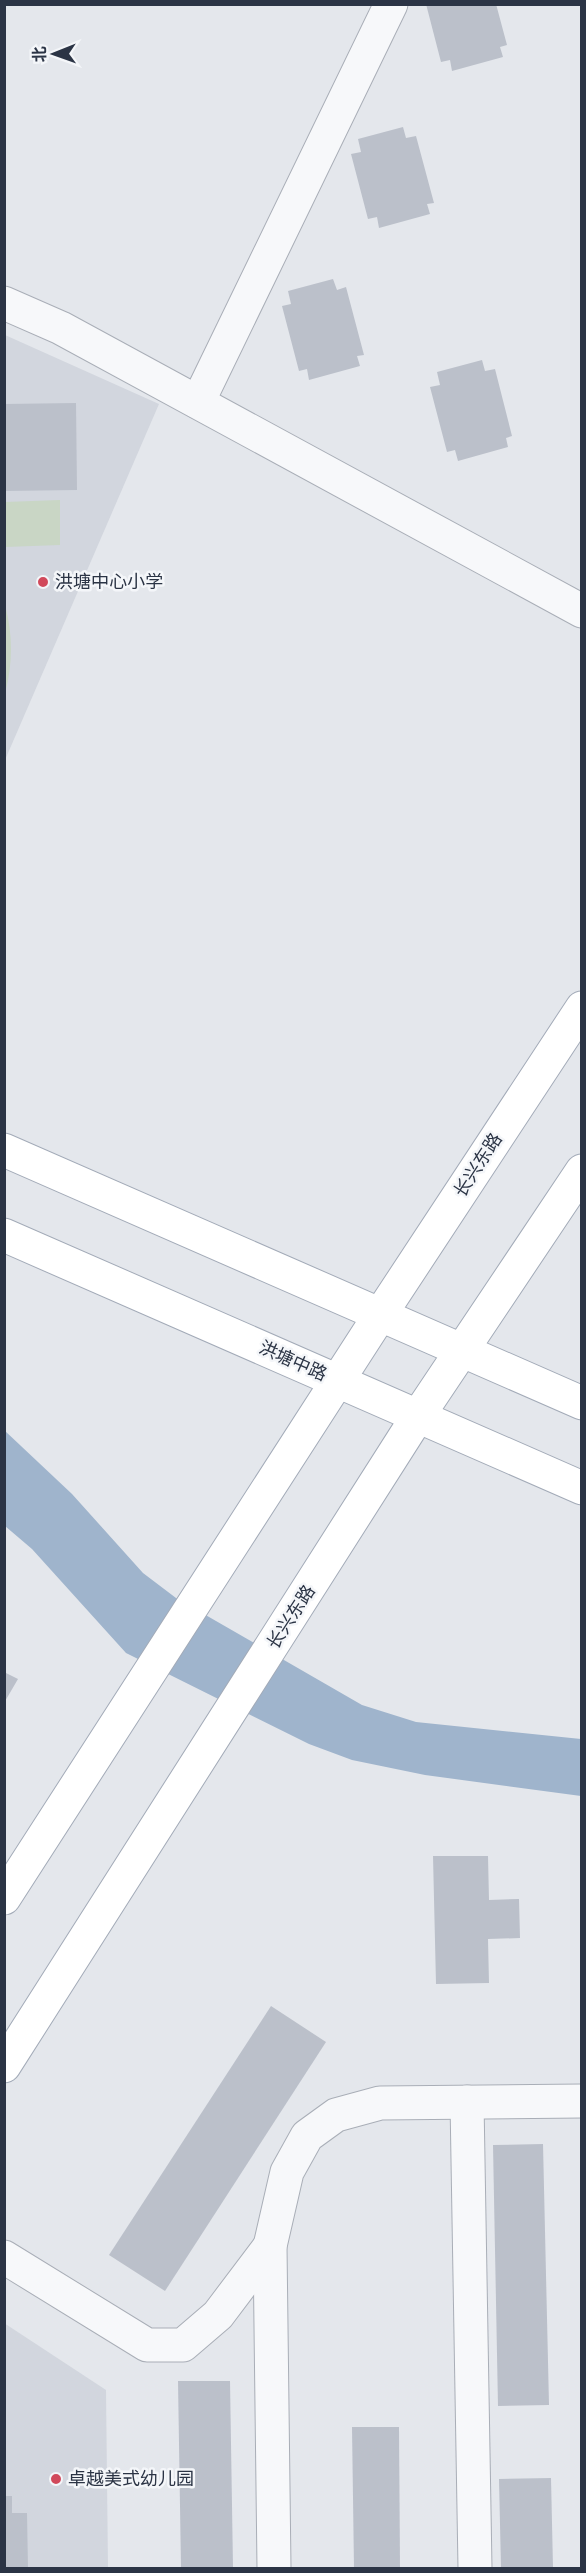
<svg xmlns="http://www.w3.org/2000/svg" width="586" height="2573" font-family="Mulish,'Noto Sans SC',sans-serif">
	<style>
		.built { fill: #d2d6de }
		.green { fill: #c9d6c5 }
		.water { fill: #9fb4cc }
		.building { fill: #bbc0ca }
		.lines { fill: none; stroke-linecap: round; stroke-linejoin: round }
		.minor-casing { stroke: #a9aeb7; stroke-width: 35 }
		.major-casing { stroke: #a3abb8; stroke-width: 35 }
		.minor { stroke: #f7f8fa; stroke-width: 33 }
		.major { stroke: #fff; stroke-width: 33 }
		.poi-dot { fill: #d1495b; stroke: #f4f6f9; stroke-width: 2 }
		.labels { text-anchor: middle; stroke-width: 5; stroke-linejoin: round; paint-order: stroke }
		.poi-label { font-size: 18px; fill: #2b3445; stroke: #f4f6f9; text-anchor: start }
		.street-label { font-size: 18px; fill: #2b3445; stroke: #f4f6f9 }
	</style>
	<rect width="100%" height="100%" fill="#e4e7ec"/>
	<g class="built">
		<polygon points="5,335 159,404 5,760"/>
		<polygon points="4,2323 106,2390 108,2568 5,2568"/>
	</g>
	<g class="green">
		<polygon points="60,500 60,545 5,547 5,502"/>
		<path d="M5,605C13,634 13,664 5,693Z"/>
	</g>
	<polygon class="water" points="4,1430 72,1494 143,1573 176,1598 362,1705 416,1722 581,1739 581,1796 425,1775 352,1760 309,1744 126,1653 32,1549 5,1526"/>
	<g class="building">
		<polygon points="426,4 496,4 507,45 500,47 503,57 452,71 450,60 441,62"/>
		<polygon points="403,127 406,138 416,136 434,203 427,204 430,214 379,228 377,217 368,219 351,154 361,152 358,139"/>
		<polygon points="333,279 337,290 346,287 364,355 357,356 360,366 309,380 307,369 299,371 282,306 291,304 288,291"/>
		<polygon points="482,360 485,371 495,369 512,436 506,438 508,447 458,461 455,450 447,452 430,387 440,385 437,372"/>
		<polygon points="76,403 77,490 4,491 4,404"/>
		<polygon points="4,1672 18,1679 4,1703"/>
		<polygon points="433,1856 488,1856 489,1900 519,1899 520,1938 488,1939 489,1983 436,1984"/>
		<polygon points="271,2006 326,2042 165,2291 109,2255"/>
		<polygon points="543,2144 549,2405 498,2406 493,2145"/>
		<polygon points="178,2381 230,2381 233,2568 181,2568"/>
		<polygon points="352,2427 399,2427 400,2568 354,2568"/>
		<polygon points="551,2478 553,2568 501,2568 499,2479"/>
		<polygon points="4,2496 12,2496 12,2513 27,2513 28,2568 4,2568"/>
	</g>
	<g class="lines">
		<defs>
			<g id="minor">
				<polyline points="4,303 61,328 582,611"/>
				<polyline points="198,402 391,4"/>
				<polyline points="467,2102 475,2568"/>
				<polyline points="4,2257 147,2345 183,2345 218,2315 270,2246"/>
				<polyline points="274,2568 270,2246 287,2172 307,2136 336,2115 380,2103 582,2101"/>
			</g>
			<g id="major">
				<polyline points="4,1150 582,1403"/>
				<polyline points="4,1235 582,1488"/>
				<polyline points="4,1898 380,1315 582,1008"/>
				<polyline points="4,2066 418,1416 582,1171"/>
			</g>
		</defs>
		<use href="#minor" class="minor-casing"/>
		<use href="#major" class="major-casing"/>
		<use href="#minor" class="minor"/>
		<use href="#major" class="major"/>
	</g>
	<g class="poi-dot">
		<circle cx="43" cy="582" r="6"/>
		<circle cx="56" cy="2479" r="6"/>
	</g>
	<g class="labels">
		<g class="poi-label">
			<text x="55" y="588">洪塘中心小学</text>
			<text x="68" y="2485">卓越美式幼儿园</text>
		</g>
		<g class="street-label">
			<text transform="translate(478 1165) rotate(-57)" y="6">长兴东路</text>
			<text transform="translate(293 1361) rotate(24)" y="6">洪塘中路</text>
			<text transform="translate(291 1617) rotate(-57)" y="6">长兴东路</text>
		</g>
	</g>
	<rect width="586" height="2573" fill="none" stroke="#2b3445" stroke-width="12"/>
	<g transform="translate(54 54) rotate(269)" stroke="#f4f6f9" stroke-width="4.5" paint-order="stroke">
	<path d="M0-4.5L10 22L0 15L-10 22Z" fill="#2b3445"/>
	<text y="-9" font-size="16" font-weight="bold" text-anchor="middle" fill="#2b3445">北</text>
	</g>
</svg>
